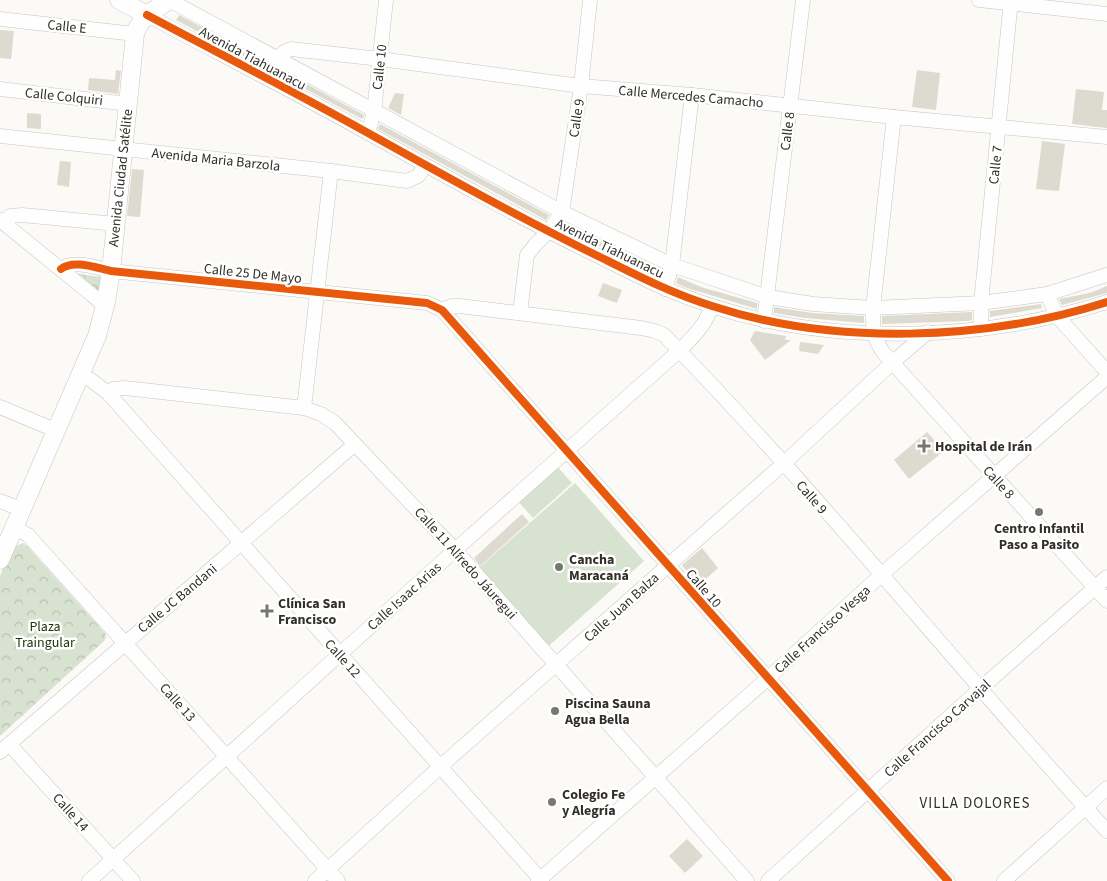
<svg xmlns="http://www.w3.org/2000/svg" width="1107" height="881" font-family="'Source Sans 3',sans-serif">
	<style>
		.grass { fill: #d8e2d0 }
		.park { fill: url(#park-crowns) }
		.building { fill: #dddad0 }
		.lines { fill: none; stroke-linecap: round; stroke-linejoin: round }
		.minor-casing { stroke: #c7c5bf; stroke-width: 15 }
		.major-casing { stroke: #c7c5bf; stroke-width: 19 }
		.minor { stroke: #fefefe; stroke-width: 14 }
		.major { stroke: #fefefe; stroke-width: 18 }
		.cycleway-casing { stroke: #fff; stroke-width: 11 }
		.cycleway { stroke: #e8590c; stroke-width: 8 }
		.poi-dot { fill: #787670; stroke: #fff; stroke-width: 2 }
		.labels { text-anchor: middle; stroke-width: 5; stroke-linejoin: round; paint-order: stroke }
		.street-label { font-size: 14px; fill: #322f28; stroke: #fff }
		.poi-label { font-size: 14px; font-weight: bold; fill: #322f28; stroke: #fff; text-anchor: start }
		.park-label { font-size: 14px; fill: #1c3309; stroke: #fff }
		.neighbourhood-label { font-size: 15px; letter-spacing: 1px; fill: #322f28; stroke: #fff }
	</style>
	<defs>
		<pattern id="park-crowns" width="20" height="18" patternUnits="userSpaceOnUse" patternTransform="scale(1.25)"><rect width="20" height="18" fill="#d8e2d0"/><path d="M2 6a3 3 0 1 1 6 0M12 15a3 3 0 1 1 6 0" fill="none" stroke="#bac2b3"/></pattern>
	</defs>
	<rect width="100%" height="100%" fill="#fbfaf6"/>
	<g class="grass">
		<polygon points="556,465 572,483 533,518 517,500"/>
		<polygon points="575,483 644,561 543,651 474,572"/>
	</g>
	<g class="park">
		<polygon points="78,274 102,277 99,295"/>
		<polygon points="23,543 28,547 105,633 106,637 104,641 0,736 0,576 12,548"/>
	</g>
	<g class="building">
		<polygon points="179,15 364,115 364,116 362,119 176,20"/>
		<polygon points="0,30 14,31 11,59 0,58"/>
		<polygon points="116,70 121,71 118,94 88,90 89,78 115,80"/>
		<polygon points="917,70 940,73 936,110 912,107"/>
		<polygon points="1076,89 1104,92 1102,110 1107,110 1107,128 1072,124"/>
		<polygon points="395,93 404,94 401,115 388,108"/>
		<polygon points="27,113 41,114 41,129 27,128"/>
		<polygon points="380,124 549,215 546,220 378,129"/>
		<polygon points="1042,141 1065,144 1059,191 1036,189"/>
		<polygon points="60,161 71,162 69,187 57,185"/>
		<polygon points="132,169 144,170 140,217 127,216"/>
		<polygon points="565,223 662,270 660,276 562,228"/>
		<polygon points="678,277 701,287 757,303 757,309 687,288 676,283"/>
		<polygon points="603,283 622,290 617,303 598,296"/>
		<polygon points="1107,286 1107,293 1062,305 1059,299 1090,293"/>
		<polygon points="1041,304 1042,308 990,317 990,311"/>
		<polygon points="774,307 812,313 864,316 864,323 805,318 774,313"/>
		<polygon points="972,312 972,320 968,321 882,324 882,316"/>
		<polygon points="755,331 786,336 785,340 791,340 765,360 750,340"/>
		<polygon points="800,342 824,345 818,354 799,351"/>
		<polygon points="927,432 944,451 909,479 894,460"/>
		<polygon points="522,514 529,522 480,566 474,558"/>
		<polygon points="702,548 718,568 698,586 682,565"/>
		<polygon points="687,839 703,856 685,873 669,856"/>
	</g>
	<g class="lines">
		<defs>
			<g id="minor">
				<polyline points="169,0 562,212 672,265 768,297 813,304 873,308 981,303 1047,294 1107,275"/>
				<polyline points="979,0 1107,14"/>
				<path d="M147,15C220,54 295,92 368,133C445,176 522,219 602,258C638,276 673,294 712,306C834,346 985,341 1107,302"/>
				<polyline points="0,19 135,34"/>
				<polyline points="278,58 284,52 291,49 380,59 581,86 692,95 894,117 1107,137"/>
				<polyline points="0,89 128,104"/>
				<path d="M894,117L873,308C873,326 872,336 883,352L1107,601"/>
				<polyline points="368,133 374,112 386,0"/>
				<polyline points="0,136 331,171 407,181 418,176 425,166"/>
				<polyline points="0,220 91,294 99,301 106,302"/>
				<polyline points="3,221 11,216 22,215 116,224"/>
				<path d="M61,269C73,259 97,268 111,271L427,303L442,310L948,881"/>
				<polyline points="665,289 672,265 692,95"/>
				<polyline points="1047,294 1057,316 1107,372"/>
				<path d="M442,310L452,306H460L641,328L655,331L664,335C819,493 957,668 1107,831"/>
				<polyline points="520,313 527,255 535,245 548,232 562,212 581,86 590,0"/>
				<polyline points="764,321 803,0"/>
				<polyline points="981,329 981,303 1011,0"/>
				<polyline points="79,374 91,380 108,393 542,881"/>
				<polyline points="108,393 113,389 125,388 304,408 321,414 335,423 455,550 747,881"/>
				<polyline points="0,407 55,430"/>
				<polyline points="304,408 331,171"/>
				<polyline points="0,501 21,509"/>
				<polyline points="14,528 28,535 338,881"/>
				<polyline points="9,744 133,881"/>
				<polyline points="0,752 355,444"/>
				<path d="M89,881L455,550L679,351C693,337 705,326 712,306"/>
				<polyline points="315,881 441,766 783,464 893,362 928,332"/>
				<polyline points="538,881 767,679 881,575 1107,377"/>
				<polyline points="768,881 980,689 1107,577"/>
				<polyline points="1004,881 1107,788"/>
			</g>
			<g id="major">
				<polyline points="119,0 147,15"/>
				<path d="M0,560L97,336L106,302L111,271L135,34C140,17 155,10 169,0"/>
			</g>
		</defs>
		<use href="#minor" class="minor-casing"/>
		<use href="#major" class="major-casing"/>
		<use href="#minor" class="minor"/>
		<use href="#major" class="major"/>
		<defs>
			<g id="cycleway">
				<path d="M147,15C220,54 295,92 368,133C445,176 522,219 602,258C638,276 673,294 712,306C834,346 985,341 1107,302"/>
				<path d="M61,269C73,259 97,268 111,271L427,303L442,310L948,881"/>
			</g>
		</defs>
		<use href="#cycleway" class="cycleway-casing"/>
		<use href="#cycleway" class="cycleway"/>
	</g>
	<g class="poi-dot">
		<path d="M921.5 438.5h5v5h5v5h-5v5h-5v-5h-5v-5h5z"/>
		<circle cx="1039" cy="512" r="5"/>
		<circle cx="559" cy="567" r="5"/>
		<path d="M264.5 603.5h5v5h5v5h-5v5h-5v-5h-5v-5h5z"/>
		<circle cx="555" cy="711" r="5"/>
		<circle cx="552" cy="802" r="5"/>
	</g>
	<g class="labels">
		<g class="street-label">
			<text transform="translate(67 26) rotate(6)" y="5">Calle E</text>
			<text transform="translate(253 58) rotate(28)" y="5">Avenida Tiahuanacu</text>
			<text transform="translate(379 67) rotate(-84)" y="5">Calle 10</text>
			<text transform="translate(64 96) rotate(6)" y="5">Calle Colquiri</text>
			<text transform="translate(691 96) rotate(5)" y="5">Calle Mercedes Camacho</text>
			<text transform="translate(576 118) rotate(-81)" y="5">Calle 9</text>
			<text transform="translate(787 131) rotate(-83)" y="5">Calle 8</text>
			<text transform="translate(216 159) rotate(6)" y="5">Avenida Maria Barzola</text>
			<text transform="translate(995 165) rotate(-84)" y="5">Calle 7</text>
			<text transform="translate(120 178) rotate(-84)" y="5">Avenida Ciudad Satélite</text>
			<text transform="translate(610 248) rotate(26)" y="5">Avenida Tiahuanacu</text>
			<text transform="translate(253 273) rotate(6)" y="5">Calle 25 De Mayo</text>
			<text transform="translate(999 482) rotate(48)" y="5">Calle 8</text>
			<text transform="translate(812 497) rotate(49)" y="5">Calle 9</text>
			<text transform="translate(466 563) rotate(48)" y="5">Calle 11 Alfredo Jáuregui</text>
			<text transform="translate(704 588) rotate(49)" y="5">Calle 10</text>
			<text transform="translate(404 596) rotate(-42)" y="5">Calle Isaac Arias</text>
			<text transform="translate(177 598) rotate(-40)" y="5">Calle JC Bandani</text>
			<text transform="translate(621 607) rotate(-42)" y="5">Calle Juan Balza</text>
			<text transform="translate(822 629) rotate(-42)" y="5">Calle Francisco Vesga</text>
			<text transform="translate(343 658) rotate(48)" y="5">Calle 12</text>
			<text transform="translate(178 702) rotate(48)" y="5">Calle 13</text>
			<text transform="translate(937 728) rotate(-42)" y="5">Calle Francisco Carvajal</text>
			<text transform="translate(71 812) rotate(48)" y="5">Calle 14</text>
		</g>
		<g class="poi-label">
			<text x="935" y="451">Hospital de Irán</text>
			<text x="1039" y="533" text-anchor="middle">Centro Infantil<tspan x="1039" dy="16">Paso a Pasito</tspan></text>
			<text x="569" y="564">Cancha<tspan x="569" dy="16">Maracaná</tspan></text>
			<text x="278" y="608">Clínica San<tspan x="278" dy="16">Francisco</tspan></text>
			<text x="565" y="708">Piscina Sauna<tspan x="565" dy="16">Agua Bella</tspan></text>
			<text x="562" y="799">Colegio Fe<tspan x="562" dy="16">y Alegría</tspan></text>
		</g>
		<g class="park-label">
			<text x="45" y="631">Plaza<tspan x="45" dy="16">Traingular</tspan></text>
		</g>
		<g class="neighbourhood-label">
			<text x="975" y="808">VILLA DOLORES</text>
		</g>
	</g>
</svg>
